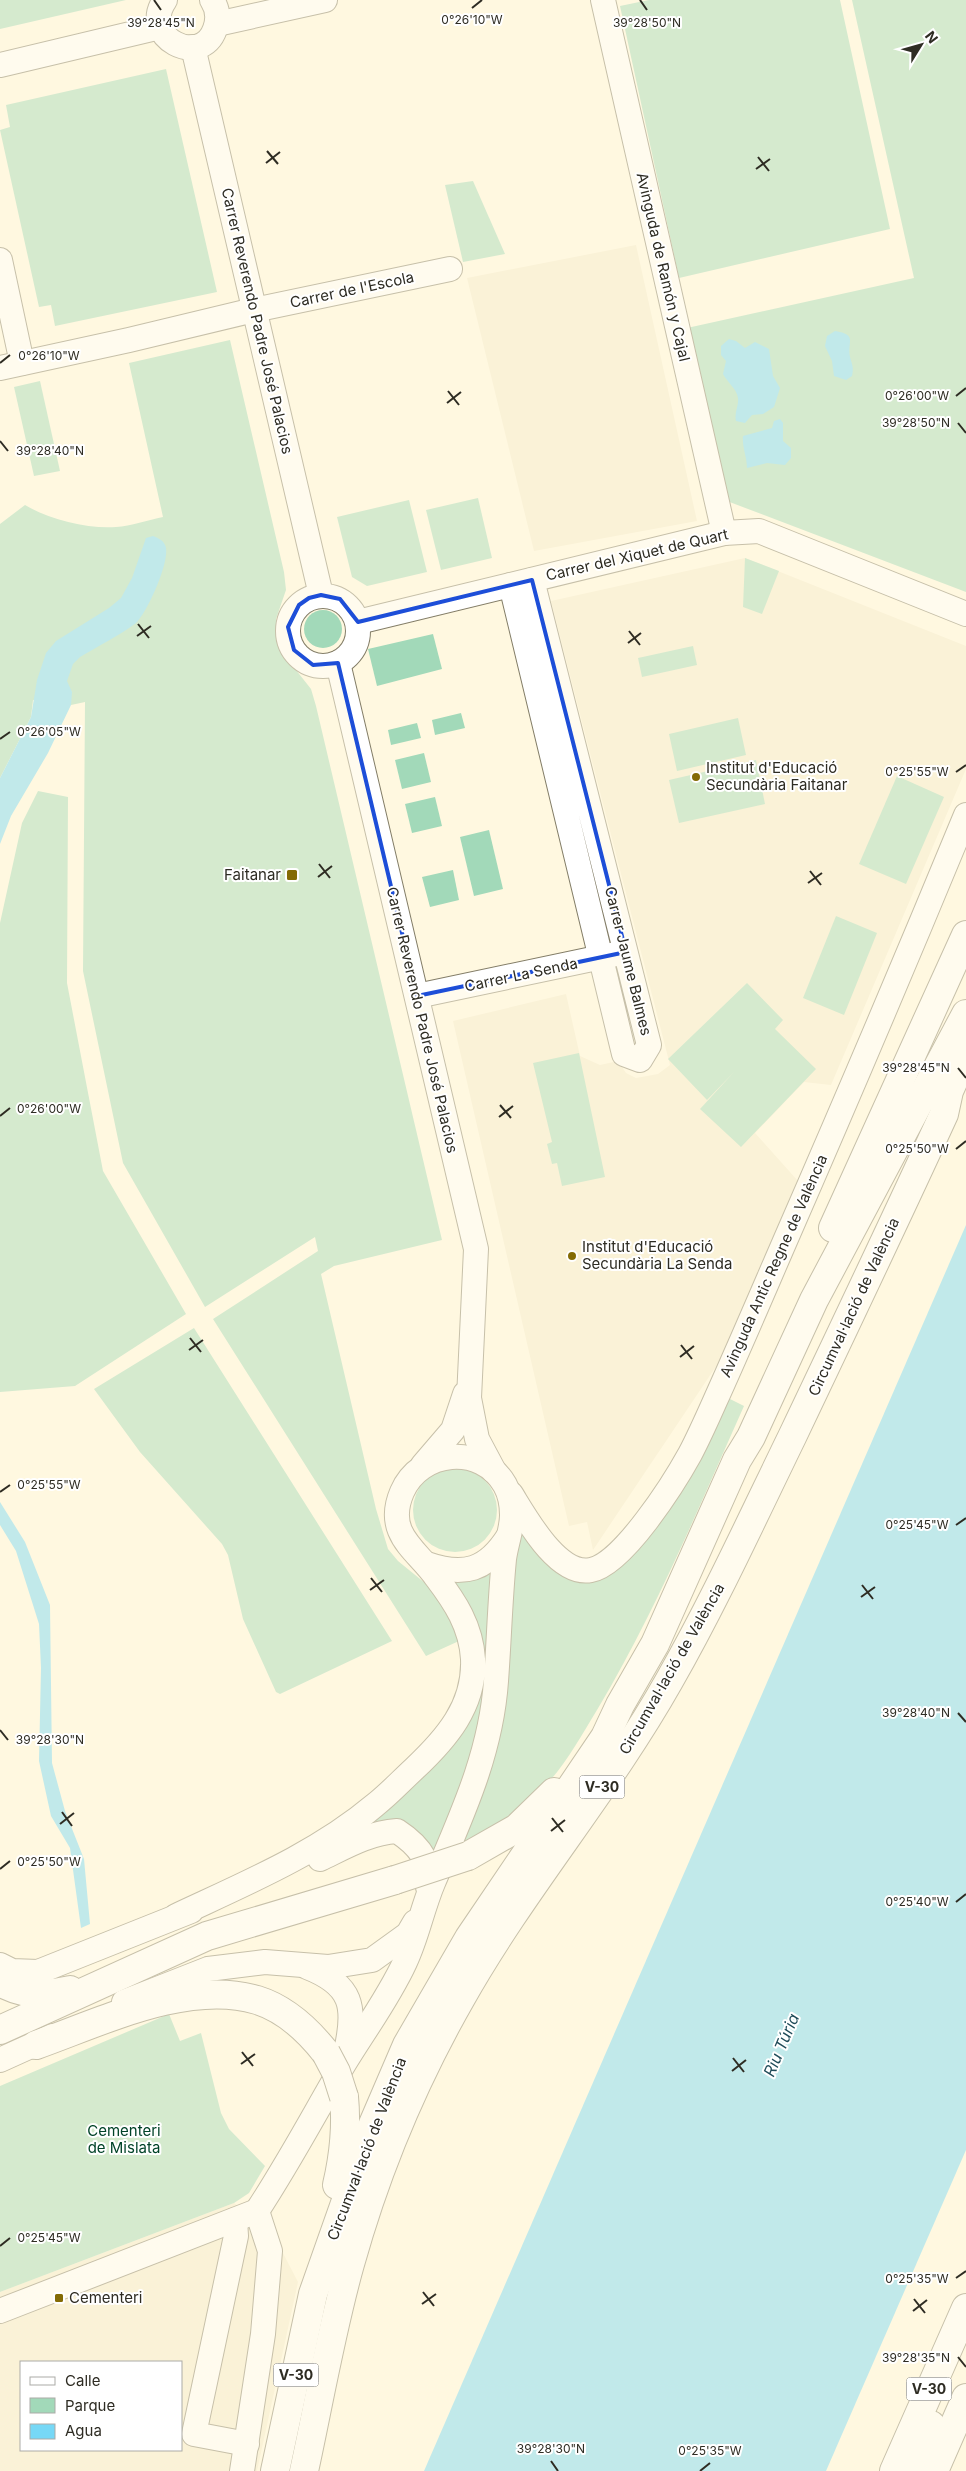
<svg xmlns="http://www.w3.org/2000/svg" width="966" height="2471" font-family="Inter,sans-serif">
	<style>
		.built { fill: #f4ebcc; fill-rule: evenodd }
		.green { fill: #a2d9b9 }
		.water { fill: #76d8f6 }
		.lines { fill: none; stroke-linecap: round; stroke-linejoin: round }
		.minor-casing { stroke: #837d67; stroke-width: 26 }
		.highway-casing { stroke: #837d67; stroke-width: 30 }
		.minor { stroke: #fff; stroke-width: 24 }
		.highway { stroke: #fff; stroke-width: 28 }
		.highway-bridge-casing { stroke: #837d67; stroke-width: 30; stroke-linecap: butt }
		.highway-bridge { stroke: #fff; stroke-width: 28 }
		.marked { fill: none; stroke: #1d4ed8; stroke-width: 4; stroke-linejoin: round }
		.ticks { fill: none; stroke: #2e2c23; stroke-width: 2 }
		.poi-dot { fill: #846b05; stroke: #fff; stroke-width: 2 }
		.labels { text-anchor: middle; stroke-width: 4; stroke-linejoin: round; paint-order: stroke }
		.shield { fill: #fff; stroke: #6d6b65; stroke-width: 1 }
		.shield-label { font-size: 14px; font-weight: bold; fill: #2e2c23 }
		.street-label { font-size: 15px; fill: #2e2c23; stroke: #fff }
		.poi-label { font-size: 15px; fill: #2e2c23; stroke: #fff; text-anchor: start }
		.park-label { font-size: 15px; fill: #004328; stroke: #fff }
		.water-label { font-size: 16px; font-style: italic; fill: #204c59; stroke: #fff }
		.ticks-label { font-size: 12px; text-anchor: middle; fill: #2e2c23; stroke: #fff; stroke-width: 4; stroke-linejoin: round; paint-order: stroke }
	</style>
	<rect width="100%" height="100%" fill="#fff8e0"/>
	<g class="built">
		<polygon points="636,245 697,521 534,551 467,278"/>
		<polygon points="745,558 966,646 966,769 831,1085 804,1082 755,1133 798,1181 725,1353 593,1550 587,1522 569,1526 453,1021 566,994 580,1056 600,1065 618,1061 626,1073 636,1078 658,1074 670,1065 551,601"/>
		<path d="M234,2203L272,2232L298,2282L257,2471H0V2292ZM21,2362H181V2450H21Z"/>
	</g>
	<g class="green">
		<polygon points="0,0 126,0 0,29"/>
		<polygon points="649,0 840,0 890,229 679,278 620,6"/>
		<polygon points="852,0 966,0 966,592 727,501 687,328 914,278"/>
		<polygon points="166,69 217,292 55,326 51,305 39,307 0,130 10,127 6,105"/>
		<polygon points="473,181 505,254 463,262 445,185"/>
		<path d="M230,340L284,572L286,590L276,619V632L281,651L311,689L316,706L442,1240L334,1266L321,1274L376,1509L388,1549L398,1561L425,1583L441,1601L459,1641L426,1656L213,1319L318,1251L315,1237L205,1307L123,1163L83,971L85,702L71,705L33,700L31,717L0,778V524L25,505C50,520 88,529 116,527C131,526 148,520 163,517L129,363Z"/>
		<polygon points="40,381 60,471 34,476 14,387"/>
		<polygon points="478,498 492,558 441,570 426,510"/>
		<polygon points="409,500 427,572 367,586 352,577 337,517"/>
		<polygon points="745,558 779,571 762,614 743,607"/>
		<circle cx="323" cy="629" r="19"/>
		<polygon points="433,634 442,669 377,686 368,649"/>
		<polygon points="693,646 697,665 642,677 638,658"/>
		<polygon points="461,713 465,728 435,735 432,720"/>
		<polygon points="738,718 746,755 677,771 669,734"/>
		<polygon points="417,723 421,738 391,745 388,730"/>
		<polygon points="424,753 431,782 402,789 395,760"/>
		<polygon points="756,760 765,804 679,823 669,780"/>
		<polygon points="897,776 944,797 906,884 859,864"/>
		<polygon points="38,791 68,797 67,983 103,1171 186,1314 75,1386 0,1392 0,923 22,823"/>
		<polygon points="435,797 442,826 412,833 405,804"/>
		<polygon points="489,830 503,889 474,896 460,837"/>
		<polygon points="453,870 459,900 430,907 422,877"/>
		<polygon points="836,916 877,933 844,1015 803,998"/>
		<polygon points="747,983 783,1020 775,1029 816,1069 741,1147 700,1109 734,1072 707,1100 668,1059"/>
		<polygon points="579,1053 605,1177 562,1186 557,1163 552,1164 547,1144 552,1142 533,1063"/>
		<polygon points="194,1328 392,1641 280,1694 276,1692 243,1619 228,1555 222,1544 140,1452 94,1389"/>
		<path d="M726,1397L744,1406C698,1509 655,1613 597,1710C581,1736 565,1766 543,1788C519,1811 489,1830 460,1847L509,1565L523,1529L597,1577Z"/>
		<circle cx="455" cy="1510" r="42"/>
		<polygon points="495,1567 492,1637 477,1749 436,1862 400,1822 383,1821 368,1825 476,1693 448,1581"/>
		<polygon points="169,2014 180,2041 201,2033 221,2113 229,2129 265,2166 249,2193 234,2203 0,2292 0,2086"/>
	</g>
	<g class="water">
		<path d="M835,331C858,335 847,341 850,357C852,365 854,367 852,376L846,380L834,376L832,361L825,346L827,336Z"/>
		<path d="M729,339L736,341L745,348L755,342L769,349L773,376L780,388L774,407L763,414L752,415L745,423L736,421C734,412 739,406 738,398C737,389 727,382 723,374L726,361L721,355V346Z"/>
		<path d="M780,419L783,423V441L791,448V458L785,465L767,463L747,468C747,456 742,448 743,436L772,428L774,421Z"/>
		<path d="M153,536C158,538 163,540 165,545C172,558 147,613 136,623C119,636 98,646 80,657L73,664L67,681L72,692L71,705L48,753L11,816L0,844V778L31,717L37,680L46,653L56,641L109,608L121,598L132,578L146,538Z"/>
		<polygon points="966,1225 966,2150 826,2471 424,2471"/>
		<polygon points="0,1502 25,1542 50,1605 52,1763 65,1811 84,1859 90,1924 81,1928 70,1848 51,1816 39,1761 41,1668 39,1624 16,1551 0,1525"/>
	</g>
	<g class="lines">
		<defs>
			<g id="minor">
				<path d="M165,0C139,37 201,69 215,29C219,18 218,9 212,0"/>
				<polyline points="603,0 724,533"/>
				<polyline points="217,24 325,0"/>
				<polyline points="193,47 321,595"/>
				<polyline points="0,65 160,27"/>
				<polyline points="0,260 22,363"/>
				<polyline points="0,368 129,340 254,310 450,269"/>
				<polyline points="511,585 624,1054 640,1060 649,1045 532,580"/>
				<circle cx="323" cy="631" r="35"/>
				<polyline points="358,622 724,533 759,531 966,614"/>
				<polyline points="338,663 476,1249 469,1398 477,1439 494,1471"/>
				<polyline points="417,996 616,954"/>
				<polyline points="423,1465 453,1430 465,1394"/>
				<path d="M511,1494C526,1518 558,1577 591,1570C623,1564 674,1483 690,1454C699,1437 707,1419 715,1401C739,1348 762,1294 785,1241C847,1099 907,958 966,815"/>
				<path d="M427,1564C464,1577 487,1570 508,1537"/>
				<path d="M320,1859C345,1847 368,1833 397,1831C417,1844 433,1861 428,1887"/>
				<path d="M176,1916C244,1884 317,1854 375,1805C389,1794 401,1781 414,1769C446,1739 475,1706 473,1659C471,1626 455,1602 436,1577C417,1550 384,1534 402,1492C420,1450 481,1443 505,1485C510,1494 512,1504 512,1515C512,1529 506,1544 504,1559C500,1600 499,1641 496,1681C491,1754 461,1817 433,1883C422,1909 417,1937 405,1962C388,1999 363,2032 342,2067C314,2115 288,2164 257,2211"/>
				<polyline points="0,1965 12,1971 38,1972 191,1911"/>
				<path d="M307,1967C353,1985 356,2007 346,2051"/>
				<polyline points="124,2002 208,1969 265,1962 328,1967 372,1960 408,1934 415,1922"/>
				<polyline points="0,2060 53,2036"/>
				<polyline points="235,2220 236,2236 194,2434 247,2444"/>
				<polyline points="0,2311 257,2211"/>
				<polyline points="242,2471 263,2334 270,2251 257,2211"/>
			</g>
			<g id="highway">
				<polyline points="833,1228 966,935"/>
				<polyline points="468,1856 517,1828 554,1792"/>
				<path d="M0,1982C22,1995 45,1996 70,1990"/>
				<polyline points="0,2030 207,1936 395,1880"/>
				<path d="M36,2045C101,2022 188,1979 257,2000C286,2009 308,2030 326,2053"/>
				<path d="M337,2185C344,2155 347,2128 344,2097"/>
				<polyline points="275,2471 313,2294 373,2124 407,2045 469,1938 605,1737 620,1705 655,1644 737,1460 751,1437 814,1300 966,1014"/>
				<path d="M304,2471C319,2402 331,2331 350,2264C376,2171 413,2082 461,1998C523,1888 607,1791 669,1681C714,1602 752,1519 792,1437C843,1330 894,1223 944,1114L949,1091L966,1053"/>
				<polyline points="894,2471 966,2308"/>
				<polyline points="916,2471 931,2425"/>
				<polyline points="934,2471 966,2398"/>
			</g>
		</defs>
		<use href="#minor" class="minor-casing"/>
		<use href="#highway" class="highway-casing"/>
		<use href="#minor" class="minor"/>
		<use href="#highway" class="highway"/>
		<defs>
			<g id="highway-bridge">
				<polyline points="395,1880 468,1856"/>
				<polyline points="326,2053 336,2072 344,2097"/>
			</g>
		</defs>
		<use href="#highway-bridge" class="highway-bridge-casing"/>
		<use href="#highway-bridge" class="highway-bridge"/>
	</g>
	<path d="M0 0H966V2471H0ZM532,580L626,952L417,996L338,663L313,665L294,650L288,627L299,605L309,598L321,595L340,599L358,622Z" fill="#fff8e0" fill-opacity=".55" fill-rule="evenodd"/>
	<path class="marked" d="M532,580L626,952L417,996L338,663L313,665L294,650L288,627L299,605L309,598L321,595L340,599L358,622Z"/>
	<path class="ticks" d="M154,0L161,10M640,0L647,10M472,8L482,0M267,151L278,164M758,157L769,171M266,163L280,152M756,169L770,159M0,363L10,355M448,391L459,405M956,396L966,388M447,403L461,392M958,423L966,433M0,441L8,451M138,624L149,638M629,631L640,645M137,636L151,626M628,643L641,633M0,739L10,732M956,772L966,765M319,864L330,878M810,871L821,885M318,877L332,866M808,883L822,873M958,1068L966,1078M500,1105L511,1118M0,1116L10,1108M499,1117L513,1106M956,1149L966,1141M190,1338L201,1352M681,1345L692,1359M189,1350L203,1340M680,1357L694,1346M0,1492L10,1485M956,1525L966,1518M371,1578L382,1592M862,1585L873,1599M370,1590L384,1580M861,1597L875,1587M958,1713L966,1722M0,1730L8,1740M62,1812L72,1826M552,1818L563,1832M60,1824L74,1813M551,1831L565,1820M0,1869L10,1861M956,1902L966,1894M242,2052L253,2066M733,2058L744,2072M241,2064L255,2054M732,2071L746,2060M0,2246L10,2238M956,2278L966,2271M423,2292L434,2306M914,2299L925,2313M422,2304L436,2294M913,2311L927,2300M958,2357L966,2367M551,2461L558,2471M700,2471L710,2463"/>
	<g class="poi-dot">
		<circle cx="696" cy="777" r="5"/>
		<rect x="286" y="869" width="12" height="12" rx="2.5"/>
		<circle cx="572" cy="1256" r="5"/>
		<rect x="54" y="2293" width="10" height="10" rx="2.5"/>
	</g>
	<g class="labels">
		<g class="shield">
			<rect x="579.5" y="1775.5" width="45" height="23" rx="4"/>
			<rect x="273.5" y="2363.5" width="45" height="23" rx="4"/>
			<rect x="906.5" y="2377.5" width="45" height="23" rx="4"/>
		</g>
		<g class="shield-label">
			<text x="602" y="1792">V-30</text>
			<text x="296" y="2380">V-30</text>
			<text x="929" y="2394">V-30</text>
		</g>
		<g class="street-label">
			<text transform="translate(663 267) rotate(77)" y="5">Avinguda de Ramón y Cajal</text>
			<text transform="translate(352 290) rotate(-12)" y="5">Carrer de l'Escola</text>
			<text transform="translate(257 321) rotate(77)" y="5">Carrer Reverendo Padre José Palacios</text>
			<text transform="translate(637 555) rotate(-13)" y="5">Carrer del Xiquet de Quart</text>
			<text transform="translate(628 961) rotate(76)" y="5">Carrer Jaume Balmes</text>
			<text transform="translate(521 975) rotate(-12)" y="5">Carrer La Senda</text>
			<text transform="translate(422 1020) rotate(77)" y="5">Carrer Reverendo Padre José Palacios</text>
			<text transform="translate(774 1266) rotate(-66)" y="5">Avinguda Antic Regne de València</text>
			<text transform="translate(854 1307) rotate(-65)" y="5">Circumval·lació de València</text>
			<text transform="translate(672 1669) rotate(-60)" y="5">Circumval·lació de València</text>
			<text transform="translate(367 2149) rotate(-69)" y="5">Circumval·lació de València</text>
		</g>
		<g class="poi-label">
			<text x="706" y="773">Institut d'Educació<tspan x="706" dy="17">Secundària Faitanar</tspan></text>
			<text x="281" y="880" text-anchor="end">Faitanar</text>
			<text x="582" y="1252">Institut d'Educació<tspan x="582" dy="17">Secundària La Senda</tspan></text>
			<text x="69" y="2303">Cementeri</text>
		</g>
		<g class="park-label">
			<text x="124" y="2136">Cementeri<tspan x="124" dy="17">de Mislata</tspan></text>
		</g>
		<g class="water-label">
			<text transform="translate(781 2045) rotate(-67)" y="6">Riu Túria</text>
		</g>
	</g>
	<g class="ticks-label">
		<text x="472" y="24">0°26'10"W</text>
		<text x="161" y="27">39°28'45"N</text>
		<text x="647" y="27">39°28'50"N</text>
		<text x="49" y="360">0°26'10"W</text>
		<text x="917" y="400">0°26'00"W</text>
		<text x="916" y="427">39°28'50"N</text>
		<text x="50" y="455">39°28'40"N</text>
		<text x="49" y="736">0°26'05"W</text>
		<text x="917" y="776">0°25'55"W</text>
		<text x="916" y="1072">39°28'45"N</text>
		<text x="49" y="1113">0°26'00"W</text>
		<text x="917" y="1153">0°25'50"W</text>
		<text x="49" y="1489">0°25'55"W</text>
		<text x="917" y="1529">0°25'45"W</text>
		<text x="916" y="1717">39°28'40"N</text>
		<text x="50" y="1744">39°28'30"N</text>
		<text x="49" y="1866">0°25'50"W</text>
		<text x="917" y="1906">0°25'40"W</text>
		<text x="49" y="2242">0°25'45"W</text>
		<text x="917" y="2283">0°25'35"W</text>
		<text x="916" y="2362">39°28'35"N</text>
		<text x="551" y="2453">39°28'30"N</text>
		<text x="710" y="2455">0°25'35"W</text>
	</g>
	<rect x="20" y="2361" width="162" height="90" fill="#ffffff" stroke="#ababa7"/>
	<rect x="30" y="2377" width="25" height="8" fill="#ffffff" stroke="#ababa7"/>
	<text x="65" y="2386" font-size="15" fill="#2e2c23">Calle</text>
	<rect x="30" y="2398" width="25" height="15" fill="#a2d9b9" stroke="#ababa7"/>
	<text x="65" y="2411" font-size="15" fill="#2e2c23">Parque</text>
	<rect x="30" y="2424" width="25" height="15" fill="#76d8f6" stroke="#ababa7"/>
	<text x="65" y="2436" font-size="15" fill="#2e2c23">Agua</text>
	<g transform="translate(921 45) rotate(53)" stroke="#ffffff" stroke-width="4" paint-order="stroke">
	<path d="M0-4L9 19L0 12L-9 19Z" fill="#2e2c23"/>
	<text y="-8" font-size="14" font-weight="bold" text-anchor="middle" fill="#2e2c23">N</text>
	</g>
</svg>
